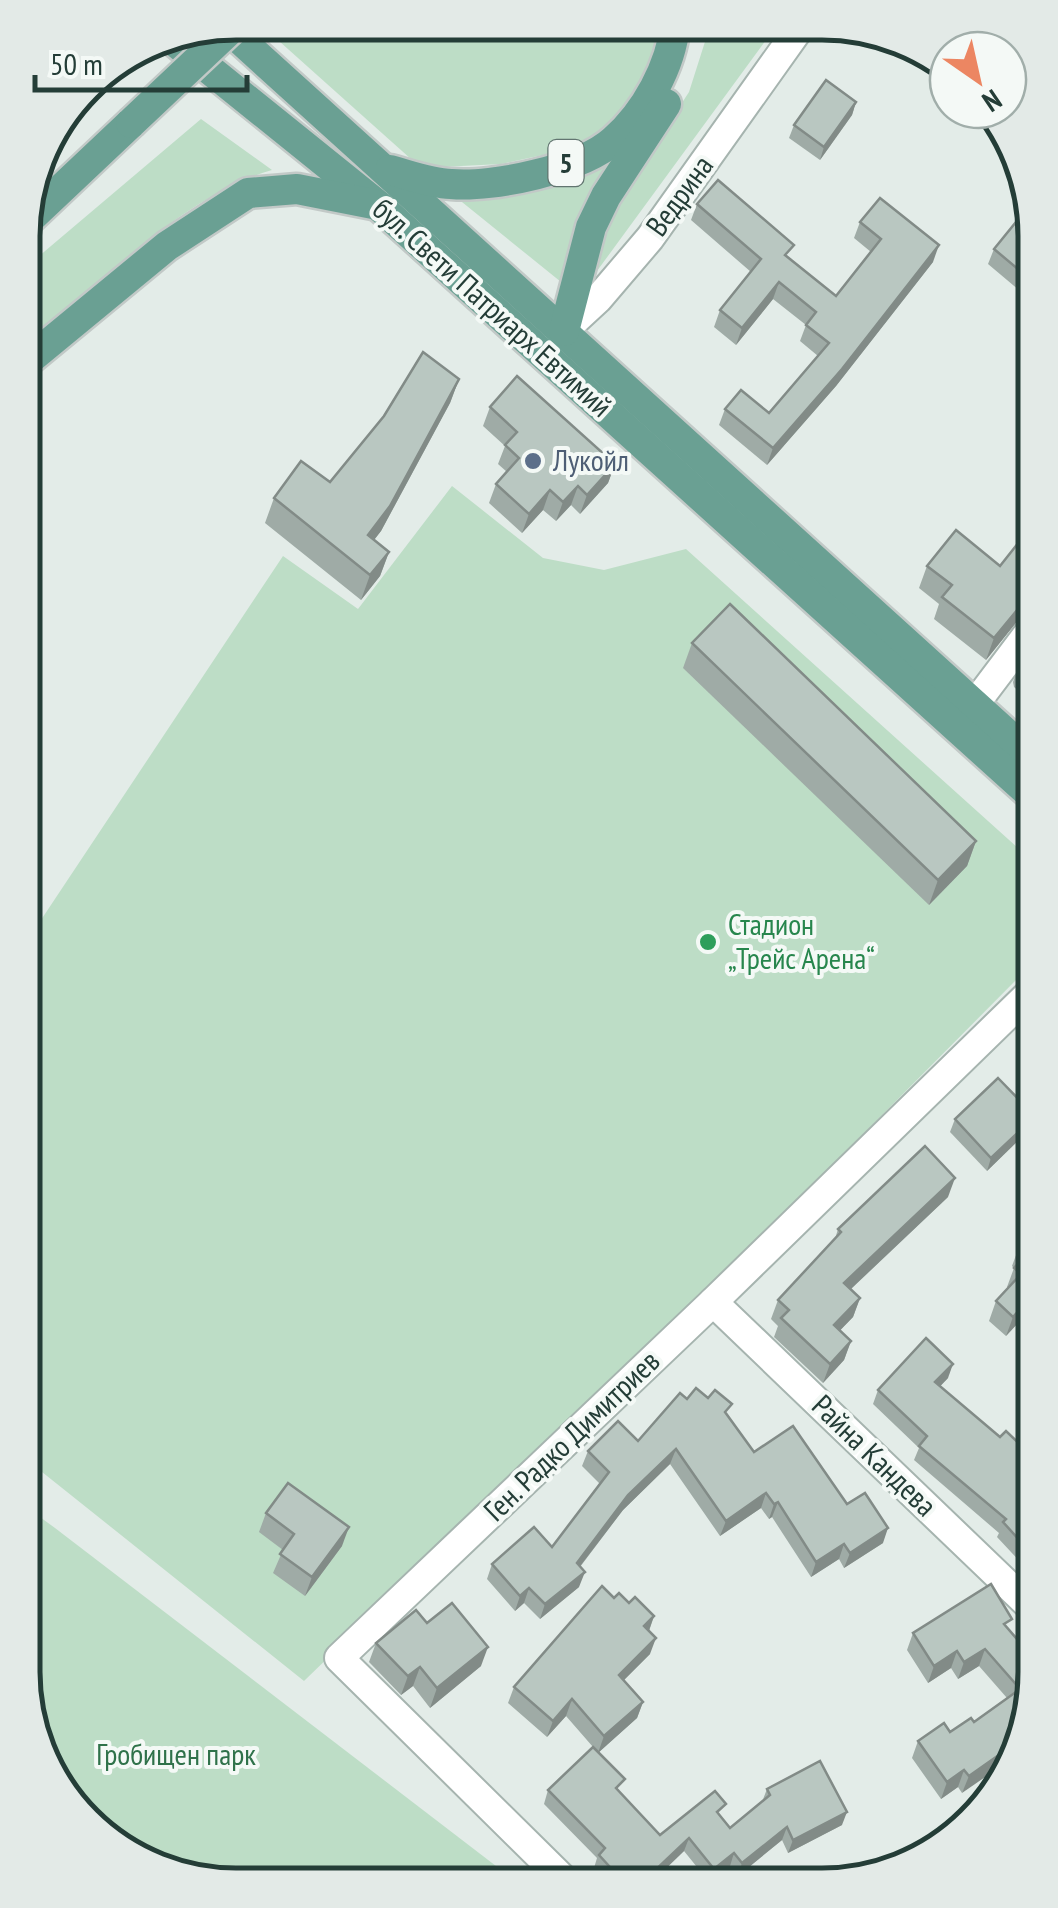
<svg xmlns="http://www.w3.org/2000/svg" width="1058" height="1908" font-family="'PT Sans Narrow',sans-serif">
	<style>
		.green { fill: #bdddc6 }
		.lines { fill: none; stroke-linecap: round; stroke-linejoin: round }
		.street-casing { stroke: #a6b4af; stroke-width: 32 }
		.primary-casing { stroke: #c2c9c7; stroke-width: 35 }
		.street { stroke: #fff; stroke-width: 28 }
		.primary { stroke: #6aa093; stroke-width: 30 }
		.primary-bridge-casing { stroke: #c2c9c7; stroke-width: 35; stroke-linecap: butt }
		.primary-bridge { stroke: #6aa093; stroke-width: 30 }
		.wall { fill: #9faba6 }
		.shaded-wall { fill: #828b87 }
		.building { fill: #b9c7c1; stroke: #828b87; stroke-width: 2.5 }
		.service-dot { fill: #5c6f8a; stroke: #f4f9f6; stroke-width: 4 }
		.leisure-dot { fill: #2e9e5b; stroke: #f4f9f6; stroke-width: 4 }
		.labels { text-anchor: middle; stroke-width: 8; stroke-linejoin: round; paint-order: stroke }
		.shield { fill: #f4f9f6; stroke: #627570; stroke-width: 2.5 }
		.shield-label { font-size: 28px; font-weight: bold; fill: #243d37 }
		.street-label { font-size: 30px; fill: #243d37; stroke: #f4f9f6 }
		.service-label { font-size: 30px; fill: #4e5e75; stroke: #f4f9f6; text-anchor: start }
		.leisure-label { font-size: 30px; fill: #27864d; stroke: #f4f9f6; text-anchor: start }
		.park-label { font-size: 30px; fill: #2f724a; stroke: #f4f9f6 }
		.rim { fill: none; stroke: #243d37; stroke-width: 5 }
	</style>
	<rect width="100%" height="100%" fill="#e3ece8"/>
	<g class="green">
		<polygon points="298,23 662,25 642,88 614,123 575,148 501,164 421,168 279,41"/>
		<polygon points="710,26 772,26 774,29 597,271 611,212 689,92"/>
		<path d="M127,55L136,63L41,155C52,116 94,76 127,55Z"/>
		<path d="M201,119L272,170C183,196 96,286 25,345V268Z"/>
		<polygon points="612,161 566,286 457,198 584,173"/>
		<polygon points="452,486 543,558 604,570 686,549 1029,858 1030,966 749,1249 304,1681 32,1464 29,938 283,556 358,609"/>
		<polygon points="33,1512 55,1528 513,1879 207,1884 105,1841 34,1741"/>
	</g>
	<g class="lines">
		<defs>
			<g id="street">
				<polyline points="559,335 598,299 650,238 801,26"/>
				<polyline points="962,721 1027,635"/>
				<polyline points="713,1302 1034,1610"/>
				<polyline points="563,1879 339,1658 713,1302 1030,993"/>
			</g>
			<g id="primary">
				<polyline points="224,25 1028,753"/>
				<polyline points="168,36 379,206 1029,793"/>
				<path d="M390,170C409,175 430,183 451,184C493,188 582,169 614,140C645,113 671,66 675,25"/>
				<polyline points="24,224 131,123"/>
				<polyline points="564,331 591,227 606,196 666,104"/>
				<polyline points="25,363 167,246 248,193 297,189 373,204"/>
			</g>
		</defs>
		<use href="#street" class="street-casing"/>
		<use href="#primary" class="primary-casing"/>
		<use href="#street" class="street"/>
		<use href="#primary" class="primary"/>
		<defs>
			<polyline id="primary-bridge" points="131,123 237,23"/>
		</defs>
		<use href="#primary-bridge" class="primary-bridge-casing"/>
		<use href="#primary-bridge" class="primary-bridge"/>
	</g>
	<g class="wall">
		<polygon points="856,102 852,115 820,160 789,138 794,125"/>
		<polygon points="697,204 789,258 836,296 871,252 854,238 860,222 933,262 836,386 767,465 719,425 725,409 769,413 818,356 800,341 806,325 773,299 736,345 714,327 720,310 751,272 691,220"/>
		<polygon points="1024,212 1025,295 988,264 994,249"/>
		<polygon points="459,379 450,403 381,531 374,540 389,552 380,576 361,600 265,523 274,498 330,482"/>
		<polygon points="490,407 615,464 608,483 580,514 571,505 556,521 543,510 522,533 489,503 496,484 507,472 498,464 505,446 483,426"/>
		<polygon points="1027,532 1027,618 1019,619 986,660 934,619 939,604 919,588 927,566 1000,566"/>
		<polygon points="692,643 976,841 967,866 929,905 683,668"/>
		<polygon points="1028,651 1028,699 1014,687 1013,682 1021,660"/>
		<polygon points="1031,1112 1030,1129 987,1171 950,1132 955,1119"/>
		<polygon points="948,1197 851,1289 860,1298 853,1317 840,1330 851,1341 844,1360 823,1383 774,1337 778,1326 771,1319 778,1300 835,1239 838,1229"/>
		<polygon points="1032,1233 1032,1308 1006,1336 989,1321 996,1301 1009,1288 1007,1287 1014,1268 1012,1266 1019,1247"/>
		<polygon points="948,1378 940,1386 1000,1437 1033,1457 1034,1560 1026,1568 997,1537 999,1533 914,1460 919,1448 873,1404 878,1390"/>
		<polygon points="687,1399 728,1415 754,1452 847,1504 883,1543 844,1568 839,1559 811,1577 772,1517 769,1519 761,1508 720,1536 670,1464 623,1510 580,1567 579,1587 540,1619 524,1603 515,1611 487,1579 492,1564 552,1547 600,1484 582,1466 588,1451 638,1441"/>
		<polygon points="266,1513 342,1546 305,1596 273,1573 283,1550 259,1532"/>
		<polygon points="614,1598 629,1603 654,1616 649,1631 650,1654 624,1680 643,1702 637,1718 599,1752 620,1793 660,1835 721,1817 730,1828 762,1802 767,1789 842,1825 788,1853 782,1840 738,1876 730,1866 717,1876 705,1877 684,1851 657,1877 603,1878 594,1868 597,1858 544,1804 548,1790 593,1747 566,1716 547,1737 508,1703 514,1687"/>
		<polygon points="427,1623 481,1666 430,1708 413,1686 401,1695 369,1662 376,1643"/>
		<polygon points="1008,1629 1035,1660 962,1793 958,1787 941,1799 912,1758 918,1741 950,1732 974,1722 1007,1698 979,1666 958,1679 951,1668 928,1683 907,1650 913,1633"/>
	</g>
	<g class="shaded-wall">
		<polygon points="856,102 852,115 820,160 824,147"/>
		<polygon points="939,245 933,262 836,386 767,465 773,448"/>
		<polygon points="779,282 773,299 736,345 742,328"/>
		<polygon points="459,379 450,403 381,531 359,559 368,535"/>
		<polygon points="615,464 608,483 580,514 587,495"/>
		<polygon points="578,486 571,505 556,521 563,502"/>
		<polygon points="550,490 543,510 522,533 529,514"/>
		<polygon points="389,552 380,576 361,600 370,575"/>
		<polygon points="1027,598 1027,618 1019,619 986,660 994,638"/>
		<polygon points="976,841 967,866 929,905 938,880"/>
		<polygon points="1031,1120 1030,1129 987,1171 991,1158"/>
		<polygon points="955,1178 948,1197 837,1302 844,1283"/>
		<polygon points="1032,1296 1032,1308 1006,1336 1013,1317"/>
		<polygon points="860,1298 853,1317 827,1344 834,1325"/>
		<polygon points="851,1341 844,1360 823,1383 830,1364"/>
		<polygon points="953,1364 948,1378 930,1397 935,1382"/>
		<polygon points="676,1449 670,1464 623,1510 571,1578 577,1563 628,1495"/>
		<polygon points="766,1493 761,1508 720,1536 726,1521"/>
		<polygon points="778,1502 772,1517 769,1519 774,1504"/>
		<polygon points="349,1527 342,1546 305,1596 312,1577"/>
		<polygon points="888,1528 883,1543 844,1568 850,1553"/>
		<polygon points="844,1544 839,1559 811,1577 816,1562"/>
		<polygon points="1034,1551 1034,1560 1026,1568 1031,1553"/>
		<polygon points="585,1572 579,1587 540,1619 545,1604"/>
		<polygon points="529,1588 524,1603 515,1611 520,1596"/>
		<polygon points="654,1616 648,1633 644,1626"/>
		<polygon points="656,1638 650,1654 613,1691 619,1675"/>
		<polygon points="488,1647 481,1666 430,1708 437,1688"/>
		<polygon points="985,1649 979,1666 958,1679 964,1662"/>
		<polygon points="957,1651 951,1668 928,1683 934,1666"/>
		<polygon points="420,1667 413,1686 401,1695 408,1676"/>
		<polygon points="572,1699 566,1716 547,1737 553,1721"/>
		<polygon points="643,1702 637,1718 598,1753 604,1736"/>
		<polygon points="1013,1745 1007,1762 962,1793 969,1776"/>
		<polygon points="964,1770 958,1787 941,1799 947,1782"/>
		<polygon points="847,1812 842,1825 788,1853 793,1840"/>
		<polygon points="787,1827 782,1840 738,1876 742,1863"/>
		<polygon points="689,1838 684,1851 657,1877 648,1877"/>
		<polygon points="734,1853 730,1866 717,1876 712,1877 714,1869"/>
	</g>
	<g class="building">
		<polygon points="826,80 856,102 824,147 794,125"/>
		<polygon points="718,180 794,245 785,255 836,296 881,239 860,222 880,198 939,245 842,369 773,448 725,409 741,390 769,413 829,343 806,325 816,312 779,282 742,328 720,310 761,259 697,204"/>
		<polygon points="1024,212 1025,275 994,249"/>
		<polygon points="423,352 459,379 390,506 368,535 389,552 370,575 274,498 301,461 330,482 384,416"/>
		<polygon points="517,376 615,464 587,495 578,486 563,502 550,490 529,514 496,484 519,458 505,445 517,432 490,407"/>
		<polygon points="956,530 1000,566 1027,532 1027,598 994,638 942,597 952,585 927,566"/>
		<polygon points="730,604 976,841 938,880 692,643"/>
		<polygon points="1028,651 1028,670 1022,665 1021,660"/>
		<polygon points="998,1078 1031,1112 1031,1120 991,1158 955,1119"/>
		<polygon points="925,1146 955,1178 844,1283 860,1298 834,1325 851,1341 830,1364 781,1318 789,1310 778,1300 841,1232 838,1229"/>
		<polygon points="1032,1233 1032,1296 1013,1317 996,1301 1021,1274 1014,1268 1027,1254 1019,1247"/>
		<polygon points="926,1338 953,1364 935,1382 1000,1437 1006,1431 1033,1457 1034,1551 1031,1553 1003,1522 1006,1519 919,1446 927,1436 878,1390"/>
		<polygon points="696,1388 708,1398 715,1390 732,1404 725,1412 754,1452 793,1426 847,1504 865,1493 888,1528 850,1553 844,1544 816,1562 778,1502 774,1504 766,1493 726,1521 676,1449 628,1495 577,1563 585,1572 545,1604 529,1588 520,1596 492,1564 534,1527 552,1547 609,1472 588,1451 618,1421 638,1441 680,1393 687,1399"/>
		<polygon points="288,1483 349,1527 312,1577 280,1554 294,1534 266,1513"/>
		<polygon points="991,1584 1012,1619 1004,1624 1035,1660 1035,1687 1013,1745 969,1776 964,1770 947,1782 918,1741 944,1723 950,1732 971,1718 974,1722 1020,1689 985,1649 964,1662 957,1651 934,1666 913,1633"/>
		<polygon points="602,1586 614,1598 619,1593 629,1603 635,1597 654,1616 644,1626 656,1638 619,1675 643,1702 604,1736 572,1699 553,1721 514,1687"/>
		<polygon points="452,1603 488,1647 437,1688 420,1667 408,1676 376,1643 416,1610 427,1623"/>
		<polygon points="593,1747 625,1779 616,1788 660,1835 715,1791 726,1804 717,1812 730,1828 770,1795 767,1789 820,1761 847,1812 793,1840 787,1827 742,1863 734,1853 714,1869 689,1838 648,1877 620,1878 599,1855 605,1848 548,1790"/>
	</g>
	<circle class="service-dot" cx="533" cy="461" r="10"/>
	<circle class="leisure-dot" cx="708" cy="942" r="10"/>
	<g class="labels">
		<rect class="shield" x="548.5" y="140" width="35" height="46" rx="8"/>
		<g class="shield-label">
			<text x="566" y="173">5</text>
		</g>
		<g class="street-label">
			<text transform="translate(680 196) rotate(-54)" y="10">Ведрина</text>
			<text transform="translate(492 308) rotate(42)" y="10">бул. Свети Патриарх Евтимий</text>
			<text transform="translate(572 1436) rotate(-44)" y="10">Ген. Радко Димитриев</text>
			<text transform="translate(874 1456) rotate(44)" y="10">Райна Кандева</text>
		</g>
		<g class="service-label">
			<text x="553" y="471">Лукойл</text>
		</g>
		<g class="leisure-label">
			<text x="728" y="935">Стадион<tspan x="728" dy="34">„Трейс Арена“</tspan></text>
		</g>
		<g class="park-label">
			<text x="176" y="1765">Гробищен парк</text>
		</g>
	</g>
	<path d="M0 0H1058V1908H0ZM236 40H822A196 196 0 0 1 1018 236V1672A196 196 0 0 1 822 1868H236A196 196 0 0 1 40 1672V236A196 196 0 0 1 236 40Z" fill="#e3eae7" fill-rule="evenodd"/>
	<path class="rim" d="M236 40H822A196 196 0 0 1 1018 236V1672A196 196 0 0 1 822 1868H236A196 196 0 0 1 40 1672V236A196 196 0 0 1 236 40Z"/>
	<g transform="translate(978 80) rotate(146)"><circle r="48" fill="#f4f9f6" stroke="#a1aeaa" stroke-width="2.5"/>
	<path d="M0-8L18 38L0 25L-18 38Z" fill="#ec8662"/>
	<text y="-15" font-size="28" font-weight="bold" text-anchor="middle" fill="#243d37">N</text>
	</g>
	<path d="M35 75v15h212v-15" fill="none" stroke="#243d37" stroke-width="5"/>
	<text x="50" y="75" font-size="30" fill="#243d37" stroke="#f4f9f6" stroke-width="8" paint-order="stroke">50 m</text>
</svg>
